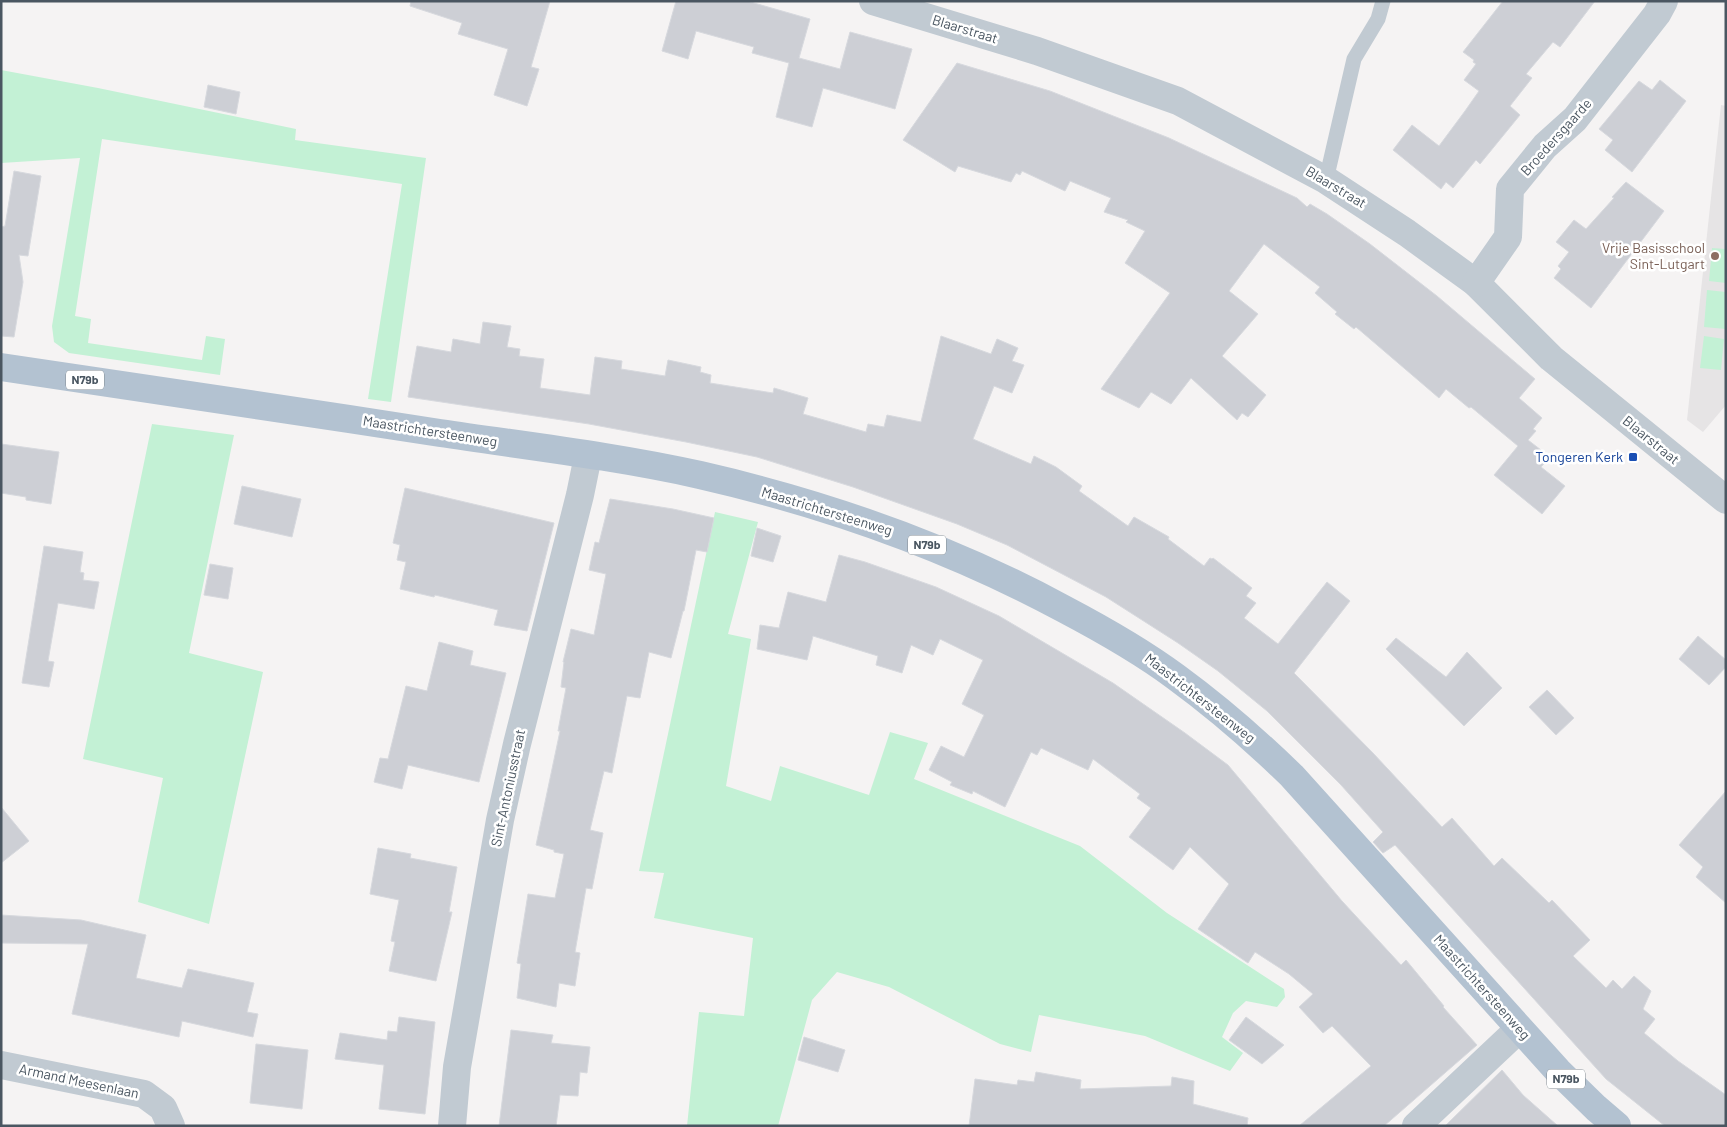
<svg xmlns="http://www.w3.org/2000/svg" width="1727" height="1127" font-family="Barlow,sans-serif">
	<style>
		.education { fill: #e6e4e5 }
		.green { fill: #c3f1d5 }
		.building { fill: #cdcfd5; stroke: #d7d9de }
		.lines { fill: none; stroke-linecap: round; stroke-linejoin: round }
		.service { stroke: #c1cad2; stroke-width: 15 }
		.minor { stroke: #c1cad2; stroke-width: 28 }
		.primary { stroke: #b3c2d1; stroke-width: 28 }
		.education-dot { fill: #8d6e63; stroke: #fff; stroke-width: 2 }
		.transit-dot { fill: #1a4fb4; stroke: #fff; stroke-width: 2 }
		.labels { text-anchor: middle; stroke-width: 5; stroke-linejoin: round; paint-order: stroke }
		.shield { fill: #fff; stroke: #808990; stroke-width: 1 }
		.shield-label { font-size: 12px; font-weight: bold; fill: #4a5661 }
		.street-label { font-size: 14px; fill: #4a5661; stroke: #fff }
		.education-label { font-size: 14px; fill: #785e54; stroke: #fff; text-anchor: end }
		.transit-label { font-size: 14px; fill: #164399; stroke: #fff; text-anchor: end }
	</style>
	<rect width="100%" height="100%" fill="#f5f3f3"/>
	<polygon class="education" points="1721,105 1726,106 1726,405 1703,432 1687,420"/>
	<g class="green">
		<polygon points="1,70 98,88 296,129 295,140 426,158 391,402 368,399 402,184 102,139 75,316 91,319 88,343 202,360 206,336 225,339 220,375 69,353 54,342 52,326 80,158 1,163"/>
		<polygon points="1712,248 1726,249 1726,283 1709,281"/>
		<polygon points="1707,290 1726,292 1726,329 1704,327"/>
		<polygon points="1704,336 1724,339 1721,370 1700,368"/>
		<polygon points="152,424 234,435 189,653 263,672 209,924 138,902 163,778 83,759"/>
		<polygon points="715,512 758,522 728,634 751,639 726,786 771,801 780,766 869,795 890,732 928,743 914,779 1080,846 1167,913 1284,989 1285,997 1277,1007 1246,1001 1233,1013 1222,1037 1243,1053 1230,1071 1145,1036 1039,1015 1031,1052 1000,1044 889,987 837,972 812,1000 778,1126 687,1126 699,1012 744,1016 753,938 654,918 664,873 639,871"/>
	</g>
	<g class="building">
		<polygon points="411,1 550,1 531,67 539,69 527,106 494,95 508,49 458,34 462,23 410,6"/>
		<polygon points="676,1 747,1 810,19 799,58 840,69 850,32 912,49 895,109 823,88 812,127 776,117 789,63 752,53 754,47 696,31 688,59 662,51"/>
		<polygon points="1503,1 1595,1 1560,47 1553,42 1526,74 1532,78 1510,106 1520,115 1480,164 1476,160 1453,188 1446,182 1441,189 1393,150 1412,125 1439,146 1465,111 1479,91 1464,80 1476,64 1473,62 1474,60 1463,52"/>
		<polygon points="957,63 1050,91 1169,138 1297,198 1307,207 1310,204 1327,214 1370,244 1437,296 1535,379 1519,398 1542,418 1533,429 1536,431 1528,440 1550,457 1541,467 1565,486 1542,514 1494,475 1518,446 1471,407 1469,408 1446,389 1439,398 1356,327 1354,329 1335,314 1337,312 1315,293 1320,287 1264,244 1229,291 1258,314 1222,356 1266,395 1248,417 1242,413 1237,420 1191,378 1171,404 1151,392 1139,408 1101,389 1170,293 1125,263 1145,231 1126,222 1128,220 1104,212 1111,198 1070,181 1065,191 1022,171 1020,175 1016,173 1011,182 958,166 955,172 903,140"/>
		<polygon points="1660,80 1686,101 1632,172 1605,150 1613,140 1599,129 1639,81 1652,90"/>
		<polygon points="208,85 240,92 236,114 204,107"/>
		<polygon points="14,171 41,176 28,256 19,255 23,282 14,337 1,336 1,227 5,226"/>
		<polygon points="1626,182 1664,211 1591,308 1554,278 1561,269 1558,266 1569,252 1556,242 1574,220 1586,229 1614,198 1612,197"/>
		<polygon points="483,322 511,326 507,347 520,349 519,356 544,359 540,388 590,395 595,357 622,361 621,369 665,376 668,360 701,367 700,372 711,375 710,383 773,393 774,388 808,398 803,414 866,432 868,424 884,427 887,415 921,422 941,336 991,354 997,339 1018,348 1012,361 1024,365 1012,393 994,386 973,439 1031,464 1034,456 1056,467 1082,486 1079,491 1128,526 1134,517 1169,537 1168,539 1204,566 1210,558 1212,559 1213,558 1252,588 1246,596 1256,603 1244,618 1278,644 1327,582 1350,601 1294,673 1373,753 1442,827 1452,818 1494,866 1502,858 1549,903 1552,900 1590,940 1573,956 1606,988 1613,980 1622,989 1634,976 1651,991 1643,1009 1655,1019 1644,1033 1678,1061 1726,1095 1726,1126 1665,1126 1606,1079 1395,845 1383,853 1373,842 1383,832 1341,785 1267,711 1218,671 1178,643 1106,597 1007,545 957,524 853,487 757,457 686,442 589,424 408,397 417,346 451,352 453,339 480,344"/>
		<polygon points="1,444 59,452 51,504 26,500 26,497 1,493"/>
		<polygon points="242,486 301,499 292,537 234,524"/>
		<polygon points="405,488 554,523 527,631 494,625 498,610 435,595 434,597 400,589 406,562 397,560 400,545 393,543"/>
		<polygon points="610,499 673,509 714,518 707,552 696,550 684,611 683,611 671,658 649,652 640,698 627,696 612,773 604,771 590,830 603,833 592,889 586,888 575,952 580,953 575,986 559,983 556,1007 517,998 521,964 517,963 528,894 555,898 564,854 554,852 554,850 536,845 560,731 558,731 566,688 561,687 564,662 563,662 571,629 594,635 606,574 589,570 595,542 599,543"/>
		<polygon points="757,528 781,536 773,562 751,556"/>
		<polygon points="44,546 83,552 80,572 84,573 83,580 99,582 94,609 58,603 48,661 54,662 49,687 22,683"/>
		<polygon points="839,555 865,562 936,587 999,616 1113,683 1185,733 1228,765 1342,901 1401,965 1406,960 1444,1006 1443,1007 1477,1045 1384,1126 1299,1126 1371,1066 1332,1026 1323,1033 1299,1007 1313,994 1289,974 1255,952 1248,963 1198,929 1229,884 1190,847 1173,870 1129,837 1151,808 1137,798 1140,794 1093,759 1088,770 1041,748 1037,755 1031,752 1005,807 973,791 972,794 950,785 952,782 929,770 941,746 964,757 984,715 962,704 983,660 940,639 933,655 911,645 902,673 876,665 878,656 813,636 807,660 757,649 760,625 779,628 788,592 826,602"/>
		<polygon points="210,564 233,568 228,599 204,595"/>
		<polygon points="1698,636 1726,660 1726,667 1709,685 1679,659"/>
		<polygon points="1396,638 1446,677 1467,652 1502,688 1464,726 1386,649"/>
		<polygon points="439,642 473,651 470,665 506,673 479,782 408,765 402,789 374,782 380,758 388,759 406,686 427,691"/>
		<polygon points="1547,690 1574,718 1556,735 1529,707"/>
		<polygon points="1726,791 1726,903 1696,877 1703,867 1679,845"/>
		<polygon points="1,807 29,841 1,863"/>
		<polygon points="378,848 411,854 410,858 457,867 449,912 452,912 436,981 389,971 395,942 391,941 399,900 370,894"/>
		<polygon points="1,915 81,920 146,935 136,978 182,988 188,969 254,983 247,1012 258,1014 253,1037 182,1021 179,1037 72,1014 88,944 1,943"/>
		<polygon points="399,1017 435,1022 425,1114 379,1109 384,1065 335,1059 340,1033 387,1040 388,1031 397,1032"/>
		<polygon points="1246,1017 1284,1045 1262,1064 1229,1040"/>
		<polygon points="511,1030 553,1035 551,1043 590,1047 587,1073 580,1072 578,1096 560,1095 556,1126 499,1126"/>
		<polygon points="804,1037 845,1050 838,1072 798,1060"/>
		<polygon points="256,1044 308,1050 302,1109 250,1103"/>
		<polygon points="1502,1070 1523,1095 1558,1126 1445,1126"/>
		<polygon points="1036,1072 1081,1080 1080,1089 1171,1086 1172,1077 1194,1081 1193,1104 1248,1118 1247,1126 969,1126 975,1079 1017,1085 1018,1080 1034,1082"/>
	</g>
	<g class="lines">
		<polyline class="service" points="1326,180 1354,59 1378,19 1383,1"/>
		<g class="minor">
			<polyline points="873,1 1037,51 1178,101 1326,180 1407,233 1476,283 1551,358 1726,500"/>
			<polyline points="1476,283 1508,237 1510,189 1545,146 1575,119 1657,14 1664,1"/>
			<polyline points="1,1065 144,1094 163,1108 171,1126"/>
			<polyline points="452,1126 457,1067 500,820 517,744 580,495 588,456"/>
			<polyline points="1416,1126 1519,1029"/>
		</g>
		<path class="primary" d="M1,367C148,389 294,410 440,433C527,446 615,456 700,475C827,504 949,547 1064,609C1102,629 1141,651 1176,677C1217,707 1255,740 1292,776L1558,1071L1596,1108L1617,1126"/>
	</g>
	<circle class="education-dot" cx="1715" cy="256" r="5"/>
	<rect class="transit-dot" x="1628" y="452" width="10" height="10" rx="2.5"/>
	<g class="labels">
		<g class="shield">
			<rect x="66" y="370.5" width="38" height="19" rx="4"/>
			<rect x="908" y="535.5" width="38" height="19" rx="4"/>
			<rect x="1547" y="1069.5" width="38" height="19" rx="4"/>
		</g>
		<g class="shield-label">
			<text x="85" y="384">N79b</text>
			<text x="927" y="549">N79b</text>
			<text x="1566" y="1083">N79b</text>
		</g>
		<g class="street-label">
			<text transform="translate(965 29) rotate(17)" y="5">Blaarstraat</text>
			<text transform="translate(1556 137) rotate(-48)" y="5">Broedersgaarde</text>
			<text transform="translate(1336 187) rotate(31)" y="5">Blaarstraat</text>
			<text transform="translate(430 431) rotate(9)" y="5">Maastrichtersteenweg</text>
			<text transform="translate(1651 440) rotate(39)" y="5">Blaarstraat</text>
			<text transform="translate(827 511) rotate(17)" y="5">Maastrichtersteenweg</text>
			<text transform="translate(1200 698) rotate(38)" y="5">Maastrichtersteenweg</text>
			<text transform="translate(508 788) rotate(-78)" y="5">Sint-Antoniusstraat</text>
			<text transform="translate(1482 987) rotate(48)" y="5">Maastrichtersteenweg</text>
			<text transform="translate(79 1081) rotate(12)" y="5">Armand Meesenlaan</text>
		</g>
		<g class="education-label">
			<text x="1705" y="253">Vrije Basisschool<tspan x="1705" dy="16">Sint-Lutgart</tspan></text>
		</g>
		<g class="transit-label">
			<text x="1623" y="462">Tongeren Kerk</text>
		</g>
	</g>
	<rect width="1727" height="1127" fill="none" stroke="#4a5661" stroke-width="5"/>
</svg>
